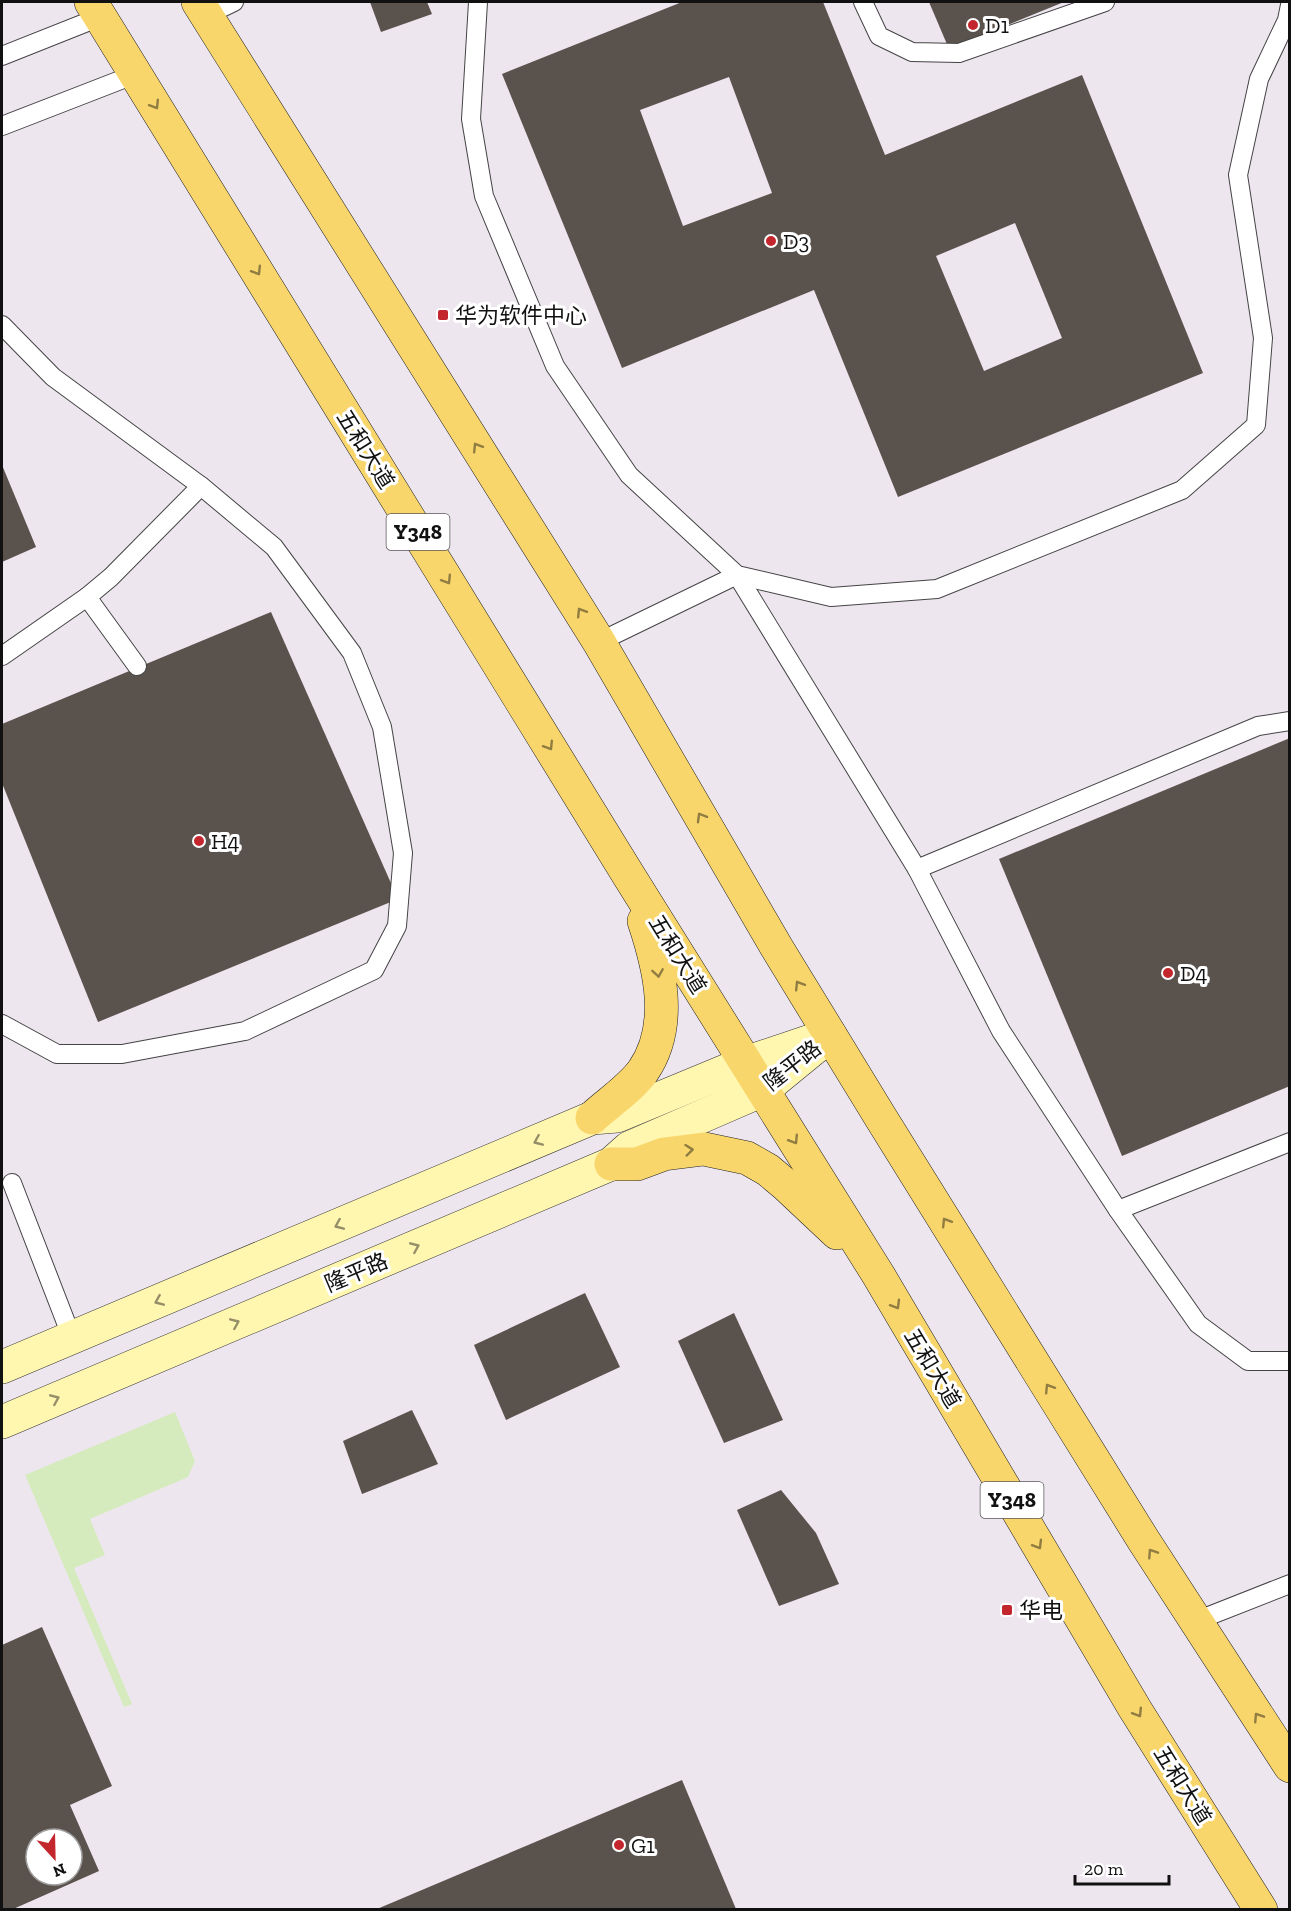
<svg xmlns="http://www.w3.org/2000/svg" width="1291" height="1911" font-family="'Zilla Slab','Noto Sans SC',serif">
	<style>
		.industrial { fill: #eee6ef; fill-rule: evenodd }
		.green { fill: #d5ebbd }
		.building { fill: #5a524d; fill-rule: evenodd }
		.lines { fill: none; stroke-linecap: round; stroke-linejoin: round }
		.lane-casing { stroke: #444; stroke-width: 20 }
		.secondary-casing { stroke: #333; stroke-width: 34 }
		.primary-casing { stroke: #222; stroke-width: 34 }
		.lane { stroke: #fff; stroke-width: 18 }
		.secondary { stroke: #fff6b0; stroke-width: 33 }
		.primary { stroke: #f9d66b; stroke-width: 33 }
		.oneway { stroke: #917d42 }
		.oneway2 { stroke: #948f68 }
		.poi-dot { fill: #c4262e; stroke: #fff; stroke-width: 2 }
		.labels { text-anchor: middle; stroke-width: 6; stroke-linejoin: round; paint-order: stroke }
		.shield { fill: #fff; stroke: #585858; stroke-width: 1.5 }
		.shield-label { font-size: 21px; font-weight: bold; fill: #111 }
		.poi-label { font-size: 22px; fill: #111; stroke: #fff; text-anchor: start }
		.street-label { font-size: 22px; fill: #111; stroke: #fff }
	</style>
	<rect width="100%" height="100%" fill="#fffdf5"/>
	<path class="industrial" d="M2,2H1289V1909L2,1910ZM36,1839H72V1875H36Z"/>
	<polygon class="green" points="175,1412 195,1461 188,1477 90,1519 105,1555 74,1568 132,1704 124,1707 25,1475"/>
	<g class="building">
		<polygon points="370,2 427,2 432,14 381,32"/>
		<path d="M682,2H823L885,155L1082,75L1203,373L898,497L814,290L622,368L502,74ZM729,77L772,193L683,226L640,110ZM1015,223L1062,338L984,371L936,256Z"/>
		<polygon points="929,2 1064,2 949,49"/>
		<polygon points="2,465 36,547 2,562"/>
		<polygon points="271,612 398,899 98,1022 2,783 2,724"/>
		<polygon points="1290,738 1290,1086 1122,1156 999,859"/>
		<polygon points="585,1293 620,1367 506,1420 474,1345"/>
		<polygon points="734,1313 783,1420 724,1443 678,1341"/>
		<polygon points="412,1410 438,1464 362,1494 343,1441"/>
		<polygon points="781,1490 816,1533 839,1584 779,1606 737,1510"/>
		<path d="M42,1627L112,1786L70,1805L99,1871L11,1910H2V1645ZM36,1839H72V1875H36Z"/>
		<polygon points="682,1780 736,1909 377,1909"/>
	</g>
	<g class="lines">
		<defs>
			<g id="lane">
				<polyline points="478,2 471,119 484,196 555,366 629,475 737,575 831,597 937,589 1182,490 1256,425 1263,338 1238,175 1259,79 1287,20 1290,5"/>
				<polyline points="863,2 879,36 912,52 959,53 1105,2"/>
				<polyline points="207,15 234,2"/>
				<polyline points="2,56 100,17"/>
				<polyline points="2,126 136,74"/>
				<polyline points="2,325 53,377 201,486 111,577 87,597 137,666"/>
				<polyline points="599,642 737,575 917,869"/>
				<polyline points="2,656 87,597"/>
				<polyline points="1290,721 1258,726 917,869 1001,1031 1118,1210 1290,1142"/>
				<polyline points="2,1024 57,1054 122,1054 245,1031 374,970 397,926 403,853 382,727 352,653 274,547 201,486"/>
				<polyline points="12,1183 72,1338"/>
				<polyline points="1118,1210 1198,1324 1248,1361 1290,1361"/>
				<polyline points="1196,1621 1290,1584"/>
			</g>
			<g id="secondary">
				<polyline points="2,1367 592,1118 617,1116 745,1063 811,1041"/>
				<polyline points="2,1422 611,1164 629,1148 763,1090 830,1035"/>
			</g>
			<g id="primary">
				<polyline points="91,2 629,876 879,1276 1135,1709 1261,1910"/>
				<polyline points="198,2 599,642 777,948 881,1118 1144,1541 1290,1766"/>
				<path d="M592,1118C608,1103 630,1089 643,1071C674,1026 660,969 644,921"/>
				<polyline points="611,1164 637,1164 664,1154 704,1149 747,1158 768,1170 787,1186 837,1233"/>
			</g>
		</defs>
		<use href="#lane" class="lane-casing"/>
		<use href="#secondary" class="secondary-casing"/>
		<use href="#primary" class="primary-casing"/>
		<use href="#lane" class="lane"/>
		<use href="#secondary" class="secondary"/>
		<use href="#primary" class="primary"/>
	</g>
	<defs><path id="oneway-chevron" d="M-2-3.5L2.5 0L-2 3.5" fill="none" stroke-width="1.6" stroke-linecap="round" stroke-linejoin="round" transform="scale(1.5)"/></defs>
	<g class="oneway">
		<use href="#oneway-chevron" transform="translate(155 105) rotate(58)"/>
		<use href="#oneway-chevron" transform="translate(257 271) rotate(58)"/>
		<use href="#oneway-chevron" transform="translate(477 447) rotate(-122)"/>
		<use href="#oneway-chevron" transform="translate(447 580) rotate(58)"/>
		<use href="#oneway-chevron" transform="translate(581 612) rotate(-122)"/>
		<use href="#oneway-chevron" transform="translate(549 746) rotate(58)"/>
		<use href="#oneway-chevron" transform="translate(701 817) rotate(-120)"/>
		<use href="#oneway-chevron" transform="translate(658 973) rotate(81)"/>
		<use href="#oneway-chevron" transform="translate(799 985) rotate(-122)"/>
		<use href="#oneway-chevron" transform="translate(794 1140) rotate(58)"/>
		<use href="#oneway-chevron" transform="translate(689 1150) rotate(-6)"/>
		<use href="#oneway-chevron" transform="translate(946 1222) rotate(-122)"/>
		<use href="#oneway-chevron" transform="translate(896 1305) rotate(59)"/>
		<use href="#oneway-chevron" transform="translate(1049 1388) rotate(-122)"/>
		<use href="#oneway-chevron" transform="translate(1038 1545) rotate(59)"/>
		<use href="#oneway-chevron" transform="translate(1152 1553) rotate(-123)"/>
		<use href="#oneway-chevron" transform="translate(1138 1713) rotate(58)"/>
		<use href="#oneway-chevron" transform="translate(1258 1717) rotate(-123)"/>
	</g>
	<g class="oneway2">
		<use href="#oneway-chevron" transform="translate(538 1141) rotate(157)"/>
		<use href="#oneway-chevron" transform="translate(339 1225) rotate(157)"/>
		<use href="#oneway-chevron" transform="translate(415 1247) rotate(-23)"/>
		<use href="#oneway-chevron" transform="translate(159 1301) rotate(157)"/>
		<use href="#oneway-chevron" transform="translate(235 1323) rotate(-23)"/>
		<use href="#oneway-chevron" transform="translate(55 1399) rotate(-23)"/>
	</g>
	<g class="poi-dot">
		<circle cx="973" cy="25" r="6"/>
		<circle cx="771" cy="241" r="6"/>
		<rect x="437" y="309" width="12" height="12" rx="3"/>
		<circle cx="199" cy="841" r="6"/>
		<circle cx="1168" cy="973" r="6"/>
		<rect x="1001" y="1604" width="12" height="12" rx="3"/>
		<circle cx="619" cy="1845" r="6"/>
	</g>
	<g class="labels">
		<g class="shield">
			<rect x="386.5" y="514" width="63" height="36" rx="4.5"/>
			<rect x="980.5" y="1482" width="63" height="36" rx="4.5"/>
		</g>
		<g class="shield-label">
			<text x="418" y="539">Y348</text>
			<text x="1012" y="1507">Y348</text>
		</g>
		<g class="poi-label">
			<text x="985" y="33">D1</text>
			<text x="783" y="249">D3</text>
			<text x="455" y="323">华为软件中心</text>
			<text x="211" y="849">H4</text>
			<text x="1180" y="981">D4</text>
			<text x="1019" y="1618">华电</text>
			<text x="631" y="1853">G1</text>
		</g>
		<g class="street-label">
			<text transform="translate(366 449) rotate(58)" y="8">五和大道</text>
			<text transform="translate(678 954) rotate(58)" y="8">五和大道</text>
			<text transform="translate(792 1065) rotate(-38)" y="8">隆平路</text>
			<text transform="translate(356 1272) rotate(-23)" y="8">隆平路</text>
			<text transform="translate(933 1368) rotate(59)" y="8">五和大道</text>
			<text transform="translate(1183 1785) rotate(58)" y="8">五和大道</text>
		</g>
	</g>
	<rect width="1291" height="1911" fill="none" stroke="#111111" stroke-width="6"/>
	<g transform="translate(54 1857) rotate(158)"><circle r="28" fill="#ffffff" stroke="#a0a0a0" stroke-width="1.5"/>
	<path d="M0-4.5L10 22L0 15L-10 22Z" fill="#c4262e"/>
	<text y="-9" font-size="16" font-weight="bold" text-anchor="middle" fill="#111111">N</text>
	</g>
	<path d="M1075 1875v9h94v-9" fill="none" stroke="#111111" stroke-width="3"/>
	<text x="1084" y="1875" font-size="18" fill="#111111" stroke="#ffffff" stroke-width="4.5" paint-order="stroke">20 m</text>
</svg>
